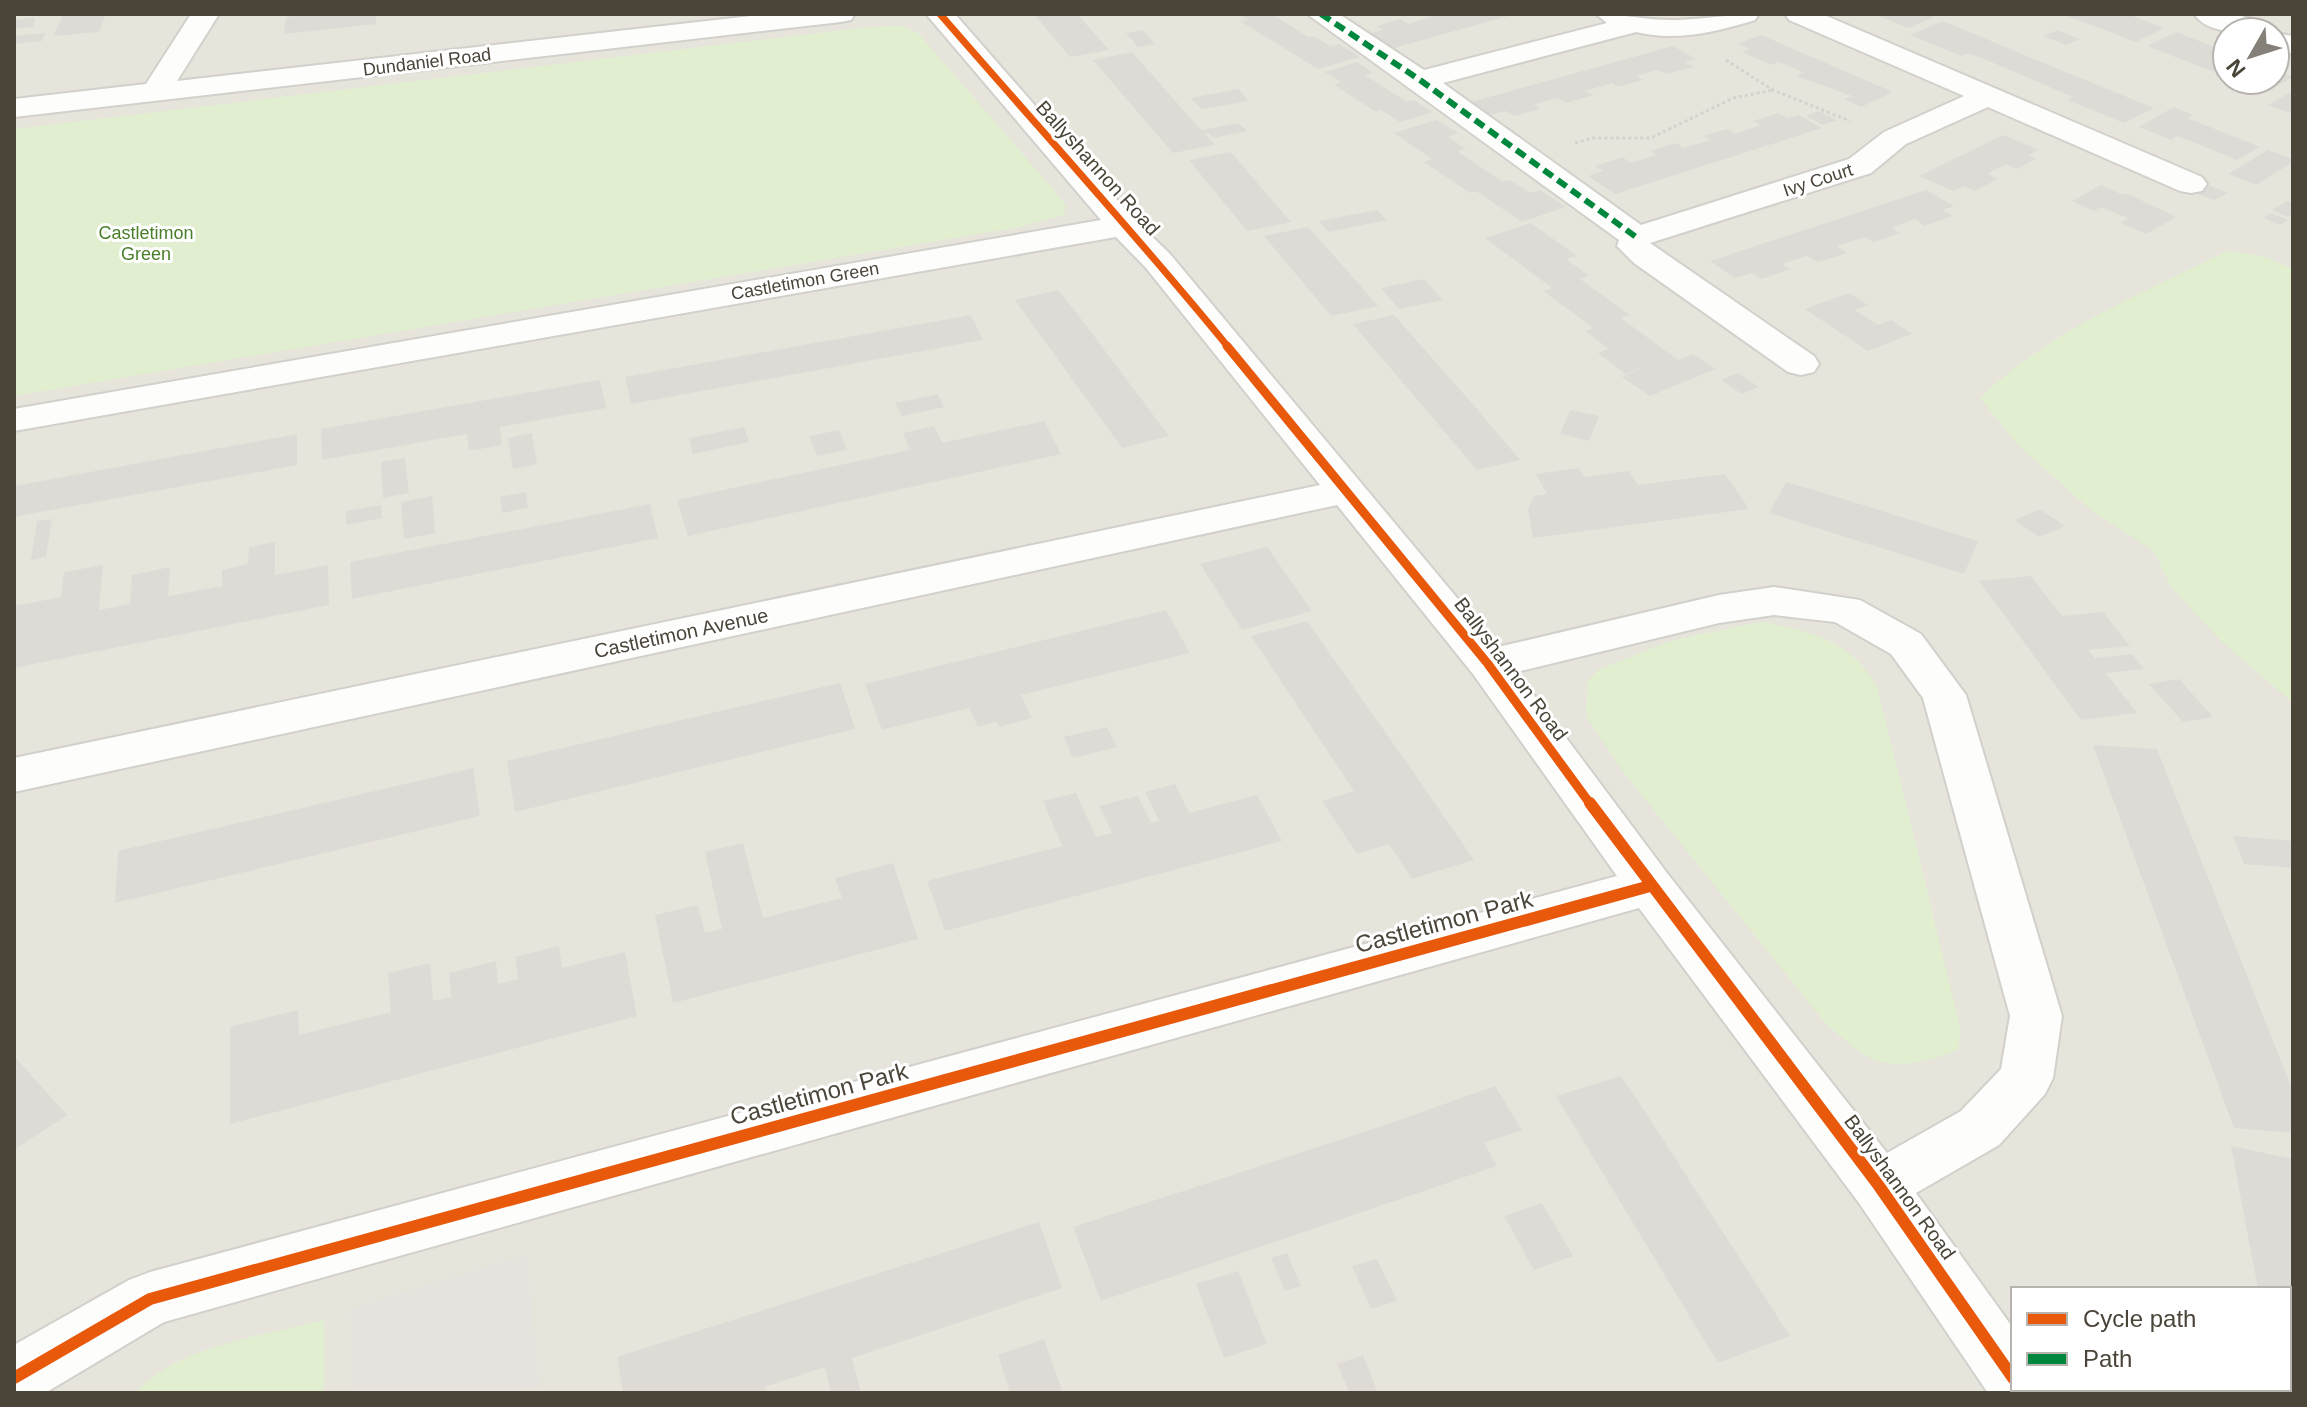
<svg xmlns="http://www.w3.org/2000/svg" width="2307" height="1407" font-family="Helvetica,sans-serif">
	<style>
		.residential { fill: #e7e4dc; fill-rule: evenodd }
		.green { fill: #e1eecf }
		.parking { fill: #e6e3df }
		.building { fill: #dedbd6 }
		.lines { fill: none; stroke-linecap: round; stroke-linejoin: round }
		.minor-casing { stroke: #d2d0cb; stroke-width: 4 }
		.path { stroke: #d3d2cc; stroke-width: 3; stroke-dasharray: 3 3; stroke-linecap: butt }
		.minor { fill: #fdfdfc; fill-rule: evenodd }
		.quiet { stroke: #00873e; stroke-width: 6; stroke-dasharray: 11 6; stroke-linecap: butt }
		.cycleway-far2-casing { stroke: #fff; stroke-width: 10 }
		.cycleway-far1-casing { stroke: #fff; stroke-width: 14 }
		.cycleway-casing { stroke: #fff; stroke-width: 17 }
		.cycleway-far2 { stroke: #e8590c; stroke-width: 7 }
		.cycleway-far1 { stroke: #e8590c; stroke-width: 9 }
		.cycleway { stroke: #e8590c; stroke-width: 12 }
		.labels { text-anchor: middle; stroke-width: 6; stroke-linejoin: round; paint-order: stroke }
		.far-street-label { font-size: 18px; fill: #4b4439; stroke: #fff }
		.far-park-label { font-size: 18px; fill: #4a7f2a; stroke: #fff }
		.street-label { font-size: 20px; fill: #4b4439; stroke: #fff }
		.near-street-label { font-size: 24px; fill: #4b4439; stroke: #fff }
	</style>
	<rect width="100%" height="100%" fill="#f4f2ee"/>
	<path class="residential" d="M14,14H2293V1393H14ZM2227,32H2275V80H2227ZM2013,1289H2289V1389H2013Z"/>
	<g class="green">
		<polygon points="902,26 918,33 1053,189 1066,206 1064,215 1020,227 14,396 14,129 869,27"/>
		<path d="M2227,251L2263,256L2293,269V703L2221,641L2171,587L2154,551L2092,511L2017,444L1980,398C2050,330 2141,294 2227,251Z"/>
		<path d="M1761,622C1808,629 1857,643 1878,690L1960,1026L1959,1049C1938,1059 1902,1069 1878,1061C1859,1055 1841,1036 1826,1024L1624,773L1586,716L1588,681L1598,670L1673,640Z"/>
		<path d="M324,1320V1393H137C169,1348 270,1334 324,1320Z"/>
	</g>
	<polygon class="parking" points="526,1255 539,1386 515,1393 354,1393 351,1309"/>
	<g class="building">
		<polygon points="63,14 106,14 99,32 54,36"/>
		<polygon points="313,14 376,14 376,24 284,34 286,17"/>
		<polygon points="1034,14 1077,14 1109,50 1070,57"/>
		<polygon points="1239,14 1272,14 1308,37 1314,36 1330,46 1339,44 1360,57 1318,69 1240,21 1248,20"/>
		<polygon points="1426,14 1512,14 1512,15 1390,49 1368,34 1383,30 1376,26 1386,23 1401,19 1408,24 1431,17"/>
		<polygon points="1874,14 1927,14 1934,17 1909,28"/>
		<polygon points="2062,14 2127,14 2164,28 2136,42"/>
		<polygon points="35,17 34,27 14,29 15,20"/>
		<polygon points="1943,21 2075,76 2154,108 2124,123 2067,100 2073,97 1996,64 1968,53 1961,56 1910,35"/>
		<polygon points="1143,30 1155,44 1138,47 1126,33"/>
		<polygon points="2058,30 2080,39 2066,45 2043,36"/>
		<polygon points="2176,32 2227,52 2227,77 2147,46"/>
		<polygon points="45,33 42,41 14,44 14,36"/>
		<polygon points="1761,35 1865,80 1893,92 1861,107 1844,99 1852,96 1796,76 1803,72 1779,62 1771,65 1742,52 1750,49 1737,44"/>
		<polygon points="1673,46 1696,59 1685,62 1694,67 1666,74 1658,70 1636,76 1643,80 1618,87 1612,83 1585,91 1593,95 1566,103 1558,98 1543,102 1534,104 1540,109 1514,116 1506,111 1490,115 1471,102"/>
		<polygon points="1132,52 1201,130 1239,123 1247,131 1213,138 1209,133 1205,134 1215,145 1173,153 1093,60"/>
		<polygon points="1357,62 1373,73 1365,75 1407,102 1414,100 1433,112 1400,122 1381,110 1376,112 1334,85 1341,82 1325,72"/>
		<polygon points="2275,69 2293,77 2267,92 2256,88 2245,94 2226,88 2239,80 2275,80"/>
		<polygon points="1238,89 1249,101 1201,109 1191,98"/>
		<polygon points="2293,91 2293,114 2268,105"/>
		<polygon points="2174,107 2193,115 2187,118 2260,147 2237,160 2178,136 2171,140 2139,127"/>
		<polygon points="1819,111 1837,120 1823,125 1806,116"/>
		<polygon points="1778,113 1788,118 1799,115 1822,128 1615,194 1588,176 1603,171 1595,166 1622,157 1631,163 1656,155 1650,151 1676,143 1684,148 1710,140 1703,136 1727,129 1735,134 1761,125 1753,121"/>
		<polygon points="1437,120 1458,133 1448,137 1466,149 1457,151 1503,182 1510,180 1531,193 1540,190 1566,207 1522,222 1476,191 1470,193 1424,162 1432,159 1394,133"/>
		<polygon points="2003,135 2039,150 2029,155 2036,159 2017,169 2006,164 1987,174 1998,179 1975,191 1964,186 1953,191 1919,176"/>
		<polygon points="2268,150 2293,159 2293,162 2256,185 2228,174"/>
		<polygon points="1231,152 1247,171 1291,222 1247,231 1189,160"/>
		<polygon points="2101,185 2123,195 2126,193 2176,217 2146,234 2121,223 2128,218 2101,207 2094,211 2072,201"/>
		<polygon points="2209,185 2228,193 2214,200 2195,193"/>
		<polygon points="1926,190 1954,206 1943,210 1953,216 1924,226 1915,219 1891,228 1900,233 1874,242 1865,237 1837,246 1847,253 1818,262 1807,256 1782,264 1790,269 1762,279 1752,273 1735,278 1710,261"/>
		<polygon points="2288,201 2293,203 2293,214 2288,217 2272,210"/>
		<polygon points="1377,210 1387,220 1329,232 1319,221"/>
		<polygon points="2271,213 2288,220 2280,225 2263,218"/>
		<polygon points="1531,223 1577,256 1566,259 1589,276 1580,279 1630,315 1621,318 1678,360 1693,354 1716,369 1650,396 1622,377 1648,365 1625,374 1598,353 1609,349 1585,331 1593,328 1543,291 1552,288 1485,238"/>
		<polygon points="1308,227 1343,266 1378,306 1331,316 1264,236"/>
		<polygon points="1424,279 1443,300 1399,309 1381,288"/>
		<polygon points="1058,290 1076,312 1169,436 1122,448 1015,300"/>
		<polygon points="1849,293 1868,305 1855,310 1878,325 1891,320 1912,334 1868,351 1805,309"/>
		<polygon points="971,315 983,340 631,404 625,377"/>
		<polygon points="1394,315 1476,408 1520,460 1477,470 1353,324"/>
		<polygon points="1738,373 1759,387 1742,394 1721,380"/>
		<polygon points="600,380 606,408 500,427 502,445 469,451 467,434 322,460 321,429"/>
		<polygon points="938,394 944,407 902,416 895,403"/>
		<polygon points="1570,410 1599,416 1589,441 1560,434"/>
		<polygon points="1044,421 1061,454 688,536 677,500 910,450 903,433 934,426 942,443"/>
		<polygon points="744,427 749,442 693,454 689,438"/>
		<polygon points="839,430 847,450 817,456 809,436"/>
		<polygon points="532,433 537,464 513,469 508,438"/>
		<polygon points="297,434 297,465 14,517 14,486"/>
		<polygon points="405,458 409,493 383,498 381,462"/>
		<polygon points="1579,468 1585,477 1629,471 1638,485 1725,474 1749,509 1533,538 1528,509 1534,496 1547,494 1536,474"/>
		<polygon points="1786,482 1837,497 1978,541 1964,574 1769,513"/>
		<polygon points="526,492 528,508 502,513 500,497"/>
		<polygon points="432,496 435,533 404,539 401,502"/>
		<polygon points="650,504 658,538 352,599 350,562"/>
		<polygon points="381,505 382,518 346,525 346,511"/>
		<polygon points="2040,509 2065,526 2039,537 2014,520"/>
		<polygon points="52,519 46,557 31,560 37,521"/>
		<polygon points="275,542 275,575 328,565 329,605 14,668 14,606 61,597 64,572 103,565 99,610 130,604 132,575 170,567 168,596 222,586 222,570 248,564 249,547"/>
		<polygon points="1267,547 1312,611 1242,630 1200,564"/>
		<polygon points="2031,576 2062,616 2103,612 2130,646 2088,650 2095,658 2132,654 2144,669 2106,673 2137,713 2081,720 1979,581"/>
		<polygon points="1166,610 1190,653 1021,695 1032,718 999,727 996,722 978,727 969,708 882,730 865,684"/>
		<polygon points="1307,621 1414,773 1474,860 1412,879 1389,844 1357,854 1322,801 1354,791 1251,636"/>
		<polygon points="2179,679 2213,717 2183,722 2149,684"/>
		<polygon points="840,683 855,729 515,812 507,761"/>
		<polygon points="1107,727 1117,747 1073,758 1064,737"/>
		<polygon points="2093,745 2157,749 2293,1091 2293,1133 2234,1128"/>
		<polygon points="473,768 480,816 115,903 118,851"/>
		<polygon points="1175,784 1189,813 1257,795 1282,841 945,931 927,881 1062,846 1043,801 1076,793 1096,837 1112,833 1099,806 1138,796 1151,823 1159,821 1145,792"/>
		<polygon points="2233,836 2293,841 2293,868 2244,864"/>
		<polygon points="743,843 763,918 842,898 835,878 893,863 918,939 673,1003 655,915 698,905 705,933 722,929 705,852"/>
		<polygon points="559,946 562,968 625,952 637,1016 230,1124 230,1027 298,1010 299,1035 391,1012 388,973 430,963 433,1001 451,997 449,973 496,961 498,984 518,979 515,957"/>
		<polygon points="14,1056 67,1115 14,1150"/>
		<polygon points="1621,1076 1642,1107 1790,1336 1718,1363 1556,1096"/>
		<polygon points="1495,1086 1522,1130 1484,1143 1497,1166 1101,1301 1073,1227 1385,1125"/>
		<polygon points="2231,1146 2293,1159 2293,1393 2277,1393 2276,1389 2289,1389 2289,1289 2258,1289"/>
		<polygon points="1542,1203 1573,1256 1534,1270 1504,1216"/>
		<polygon points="1039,1222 1062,1288 852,1358 861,1393 831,1393 825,1367 765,1387 767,1393 623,1393 617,1357"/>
		<polygon points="1287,1253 1301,1286 1285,1291 1271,1258"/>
		<polygon points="1377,1259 1397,1301 1371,1309 1352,1266"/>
		<polygon points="1238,1271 1267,1344 1224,1358 1196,1284"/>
		<polygon points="1044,1339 1063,1393 1010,1393 998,1355"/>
		<polygon points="1363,1355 1378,1393 1350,1393 1337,1364"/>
	</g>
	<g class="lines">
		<defs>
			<g id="minor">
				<polygon points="191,14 219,14 177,81 769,14 855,14 851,20 841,22 14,117 14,99 146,84"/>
				<path d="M926,14H955L1134,219L1170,254L1498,647L1719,595L1774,587L1860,600L1921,634L1966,695L2062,1016L2053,1078L2045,1094L1999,1145L1916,1193L2013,1328V1389H2039L2037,1393H1988L1859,1203L1639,908L164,1322L45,1393H14V1345L129,1280L150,1272L1617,876L1473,674L1337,505L14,792V758L1320,485L1146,268L1116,237L14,431V409L1101,220ZM1774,615L1835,622L1891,654L1923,698L2010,1016L2001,1069L1961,1111L1887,1153L1667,873L1517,672L1719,623Z"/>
				<path d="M1307,14H1339L1424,70L1607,23L1596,14C1624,14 1650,21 1677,20C1705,19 1731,14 1759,14L1755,20C1716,32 1676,42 1636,32L1443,83L1641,225L1849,159L1884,132L1964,96L1789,20L1785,14H1822L2202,177L2207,184L2202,191L2191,193L2180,191L1988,107L1906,144L1871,173L1650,243L1814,356L1819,364L1814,372L1801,375L1788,372L1634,263L1617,246L1619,240Z"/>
				<path d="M2194,14C2217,14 2255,11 2270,32L2293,36V54L2275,49V32C2251,32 2210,37 2194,14Z"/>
			</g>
		</defs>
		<use href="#minor" class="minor-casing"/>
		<g class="path">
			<polyline points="1726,60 1773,90 1850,121"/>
			<polyline points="1575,143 1593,138 1651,138 1733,98 1773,90"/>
		</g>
		<use href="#minor" class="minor"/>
		<polyline class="quiet" points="1321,14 1420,80 1636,237"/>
		<defs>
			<path id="cycleway-far2" d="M940,14C1036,125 1136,234 1229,348"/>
			<polyline id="cycleway-far1" points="1227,346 1488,664 1591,805"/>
			<g id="cycleway">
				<polyline points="1590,803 1879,1186 2013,1378"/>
				<polyline points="14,1378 150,1299 1650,886"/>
			</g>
		</defs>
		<use href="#cycleway-far2" class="cycleway-far2-casing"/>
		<use href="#cycleway-far1" class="cycleway-far1-casing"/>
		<use href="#cycleway" class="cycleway-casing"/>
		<use href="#cycleway-far2" class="cycleway-far2"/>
		<use href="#cycleway-far1" class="cycleway-far1"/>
		<use href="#cycleway" class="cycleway"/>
	</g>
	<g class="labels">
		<g class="far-street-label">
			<text transform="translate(427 62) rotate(-7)" y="6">Dundaniel Road</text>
			<text transform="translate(1818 180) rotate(-18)" y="6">Ivy Court</text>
			<text transform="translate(805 281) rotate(-10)" y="6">Castletimon Green</text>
		</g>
		<g class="far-park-label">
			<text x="146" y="239">Castletimon<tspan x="146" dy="21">Green</tspan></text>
		</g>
		<g class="street-label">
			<text transform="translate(1098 168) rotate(48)" y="7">Ballyshannon Road</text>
			<text transform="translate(681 633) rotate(-12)" y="7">Castletimon Avenue</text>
			<text transform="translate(1511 669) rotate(53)" y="7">Ballyshannon Road</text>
			<text transform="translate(1900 1187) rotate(54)" y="7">Ballyshannon Road</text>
		</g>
		<g class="near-street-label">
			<text transform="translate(1444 922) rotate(-15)" y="8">Castletimon Park</text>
			<text transform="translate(819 1094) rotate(-15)" y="8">Castletimon Park</text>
		</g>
	</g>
	<rect width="2307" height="1407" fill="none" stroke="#4b4439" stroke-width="32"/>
	<rect x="2011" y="1287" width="280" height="104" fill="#ffffff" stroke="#b7b4b0" stroke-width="2"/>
	<rect x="2027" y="1313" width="40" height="12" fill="#e8590c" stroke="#b7b4b0" stroke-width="2"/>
	<text x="2083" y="1327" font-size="24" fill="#4b4439">Cycle path</text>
	<rect x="2027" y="1353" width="40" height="12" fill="#00873e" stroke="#b7b4b0" stroke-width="2"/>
	<text x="2083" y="1367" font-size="24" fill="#4b4439">Path</text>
	<g transform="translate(2251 56) rotate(231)"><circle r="38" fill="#ffffff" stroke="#b7b4b0" stroke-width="2"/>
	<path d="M0-6L14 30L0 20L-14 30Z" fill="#868178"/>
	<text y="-12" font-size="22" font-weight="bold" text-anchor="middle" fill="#4b4439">N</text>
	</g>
</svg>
